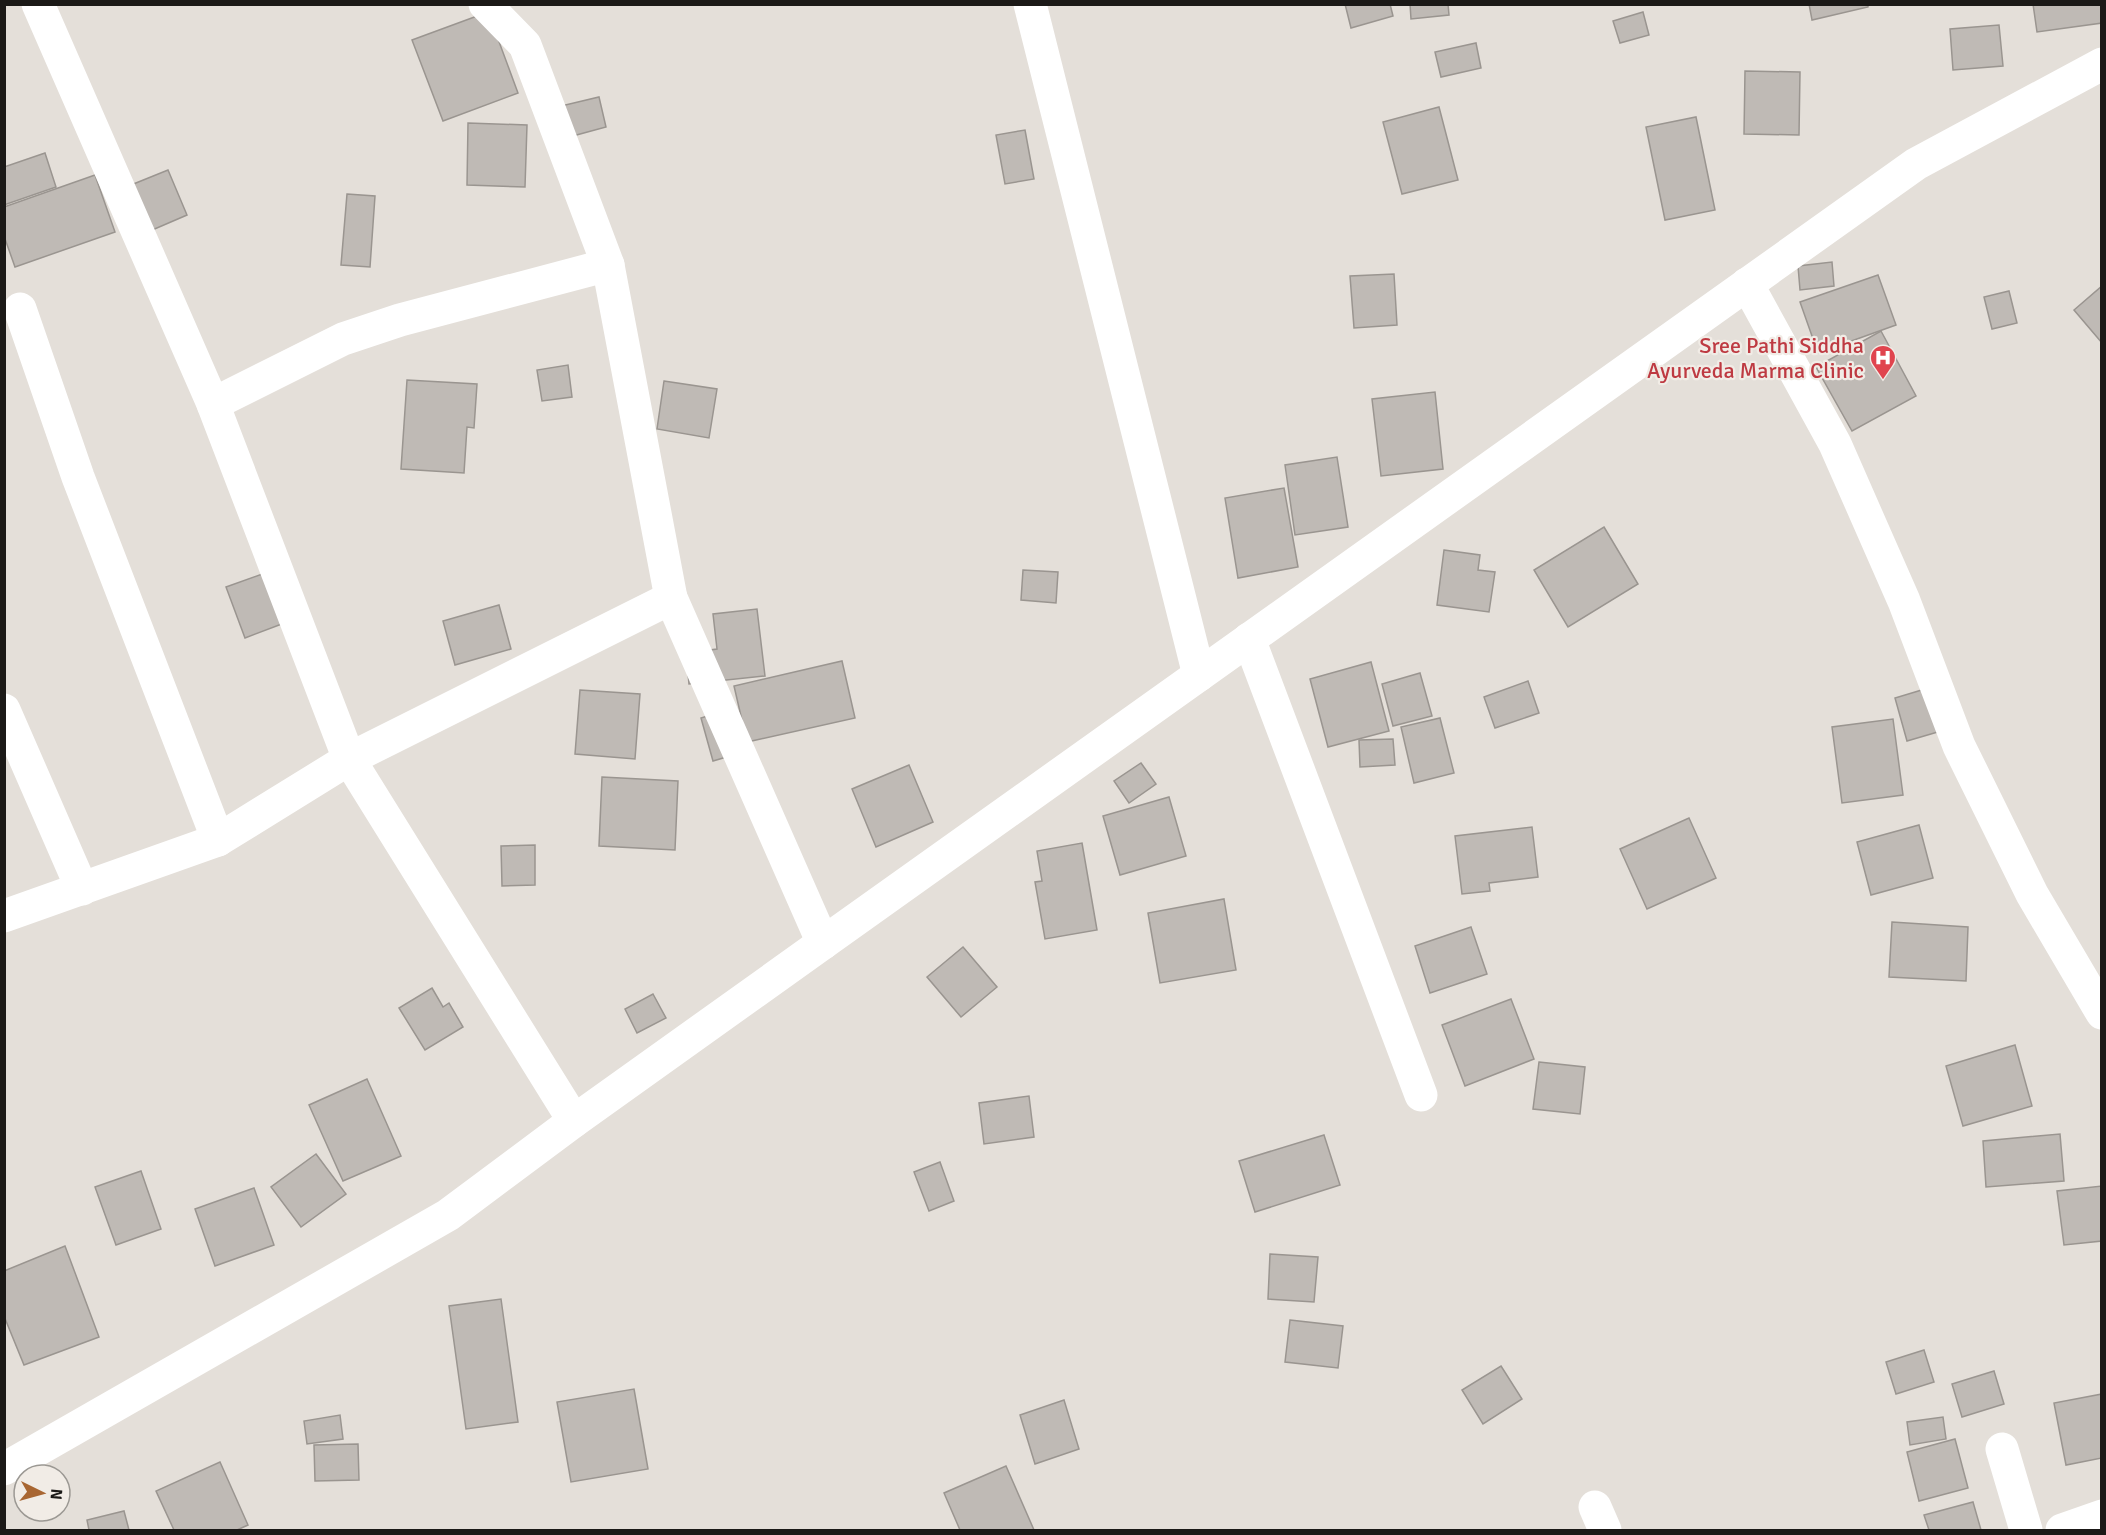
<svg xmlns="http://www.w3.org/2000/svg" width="2106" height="1535" font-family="Signika,sans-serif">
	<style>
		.building { fill: #bfbab5; stroke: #9a9590; stroke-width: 1.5 }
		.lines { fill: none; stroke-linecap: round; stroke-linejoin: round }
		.minor { stroke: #fff; stroke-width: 33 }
		.major { stroke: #fff; stroke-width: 33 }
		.labels { text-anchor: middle; stroke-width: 4.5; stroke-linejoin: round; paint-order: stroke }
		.health-label { font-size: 22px; fill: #be3a42; stroke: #f1ece6; text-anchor: end }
	</style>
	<rect width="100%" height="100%" fill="#e4dfd9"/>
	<g class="building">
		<polygon points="1345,4 1390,4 1393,16 1351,28"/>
		<polygon points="1410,4 1448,4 1449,15 1411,19"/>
		<polygon points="1809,4 1868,4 1868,7 1812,20"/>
		<polygon points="2033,4 2102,4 2102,23 2037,32"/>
		<polygon points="488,12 518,93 443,121 412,40"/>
		<polygon points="1643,12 1649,35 1620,43 1613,21"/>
		<polygon points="1999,25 2003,66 1953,70 1950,29"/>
		<polygon points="1476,43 1481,68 1441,77 1435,52"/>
		<polygon points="1745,71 1800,72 1799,135 1744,134"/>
		<polygon points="599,97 606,127 569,137 561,106"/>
		<polygon points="1439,107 1458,180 1402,194 1383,122"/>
		<polygon points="1696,117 1715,210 1665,220 1646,127"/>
		<polygon points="468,123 527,125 525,187 467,185"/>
		<polygon points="1025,130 1034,179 1005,184 996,135"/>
		<polygon points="45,153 56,187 4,205 4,167"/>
		<polygon points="168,170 187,215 150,231 131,185"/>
		<polygon points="95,175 115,232 15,267 4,236 4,207"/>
		<polygon points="347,194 375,196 370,267 341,265"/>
		<polygon points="1832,262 1834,286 1800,290 1798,266"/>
		<polygon points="1394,274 1397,325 1354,328 1350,276"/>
		<polygon points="1878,275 1896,325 1818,353 1800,302"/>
		<polygon points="2102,286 2102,343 2074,310"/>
		<polygon points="2009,291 2017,323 1992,329 1984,297"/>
		<polygon points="1881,331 1916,396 1852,431 1816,367"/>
		<polygon points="568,365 572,397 542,401 537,370"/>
		<polygon points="407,380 477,384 474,428 467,427 464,473 401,469"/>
		<polygon points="664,381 717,389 709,438 657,429"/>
		<polygon points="1435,392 1443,469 1381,476 1372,399"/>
		<polygon points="1337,457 1348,527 1295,535 1285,465"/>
		<polygon points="1284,488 1298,567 1238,578 1225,498"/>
		<polygon points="1604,527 1638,584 1568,627 1534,570"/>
		<polygon points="1444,550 1480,555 1478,570 1495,572 1489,612 1437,605"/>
		<polygon points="1023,570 1058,572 1056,603 1021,600"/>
		<polygon points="268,572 287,622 245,638 226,587"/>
		<polygon points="499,605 511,649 455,665 443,621"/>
		<polygon points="757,609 765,676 689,684 686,653 717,649 713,614"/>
		<polygon points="842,661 855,718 747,742 734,686"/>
		<polygon points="1371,662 1389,731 1328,747 1310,679"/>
		<polygon points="1420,673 1432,716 1393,726 1382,684"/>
		<polygon points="1528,681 1539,713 1495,728 1484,697"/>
		<polygon points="1935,686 1948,729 1907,741 1895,698"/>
		<polygon points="580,690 640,694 635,759 575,754"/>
		<polygon points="734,708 747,751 713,761 701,718"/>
		<polygon points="1440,718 1454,773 1414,783 1401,727"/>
		<polygon points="1893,719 1903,795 1842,803 1832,727"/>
		<polygon points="1393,739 1395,765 1360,767 1359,740"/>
		<polygon points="1141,763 1156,784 1129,803 1114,781"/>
		<polygon points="909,765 933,822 876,847 852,789"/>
		<polygon points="602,777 678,781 675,850 599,846"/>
		<polygon points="1169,797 1186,856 1120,875 1103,816"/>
		<polygon points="1689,818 1716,878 1647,909 1620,849"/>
		<polygon points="1919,825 1933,878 1871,895 1857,842"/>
		<polygon points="1532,827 1538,877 1489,883 1490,891 1462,894 1455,836"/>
		<polygon points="1082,843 1097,930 1045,939 1035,882 1042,881 1037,851"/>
		<polygon points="535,845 535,885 502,886 501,846"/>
		<polygon points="1224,899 1236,970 1160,983 1148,913"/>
		<polygon points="1892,922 1968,927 1966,981 1889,977"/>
		<polygon points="1471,927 1487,974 1430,993 1415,946"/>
		<polygon points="963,947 997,987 961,1017 927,977"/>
		<polygon points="432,988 443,1007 449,1003 463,1027 425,1050 399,1008"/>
		<polygon points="653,994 666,1018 637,1033 625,1009"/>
		<polygon points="1511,999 1534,1059 1465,1086 1442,1025"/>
		<polygon points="2015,1045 2032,1106 1963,1126 1946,1066"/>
		<polygon points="1539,1062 1585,1067 1580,1114 1533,1109"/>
		<polygon points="367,1079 401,1156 343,1181 309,1105"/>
		<polygon points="1029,1096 1034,1137 984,1144 979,1103"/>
		<polygon points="2060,1134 2064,1181 1986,1187 1983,1141"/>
		<polygon points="1324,1135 1340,1185 1255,1212 1239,1161"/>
		<polygon points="316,1154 346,1194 301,1227 271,1187"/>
		<polygon points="940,1162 954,1201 929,1211 914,1172"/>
		<polygon points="141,1171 161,1229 116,1245 95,1187"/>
		<polygon points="2102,1186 2102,1241 2064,1245 2057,1191"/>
		<polygon points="254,1188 274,1245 215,1266 195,1209"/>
		<polygon points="65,1246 99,1337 24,1365 4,1316 4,1271"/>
		<polygon points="1270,1254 1318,1257 1314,1302 1268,1299"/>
		<polygon points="501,1299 518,1422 466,1429 449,1306"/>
		<polygon points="1290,1320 1343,1326 1338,1368 1285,1362"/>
		<polygon points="1924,1350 1934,1382 1896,1394 1886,1362"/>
		<polygon points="1501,1366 1522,1399 1483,1424 1462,1390"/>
		<polygon points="1994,1371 2004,1404 1962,1417 1952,1384"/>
		<polygon points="634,1389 648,1469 571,1482 557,1402"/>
		<polygon points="2102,1394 2102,1458 2066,1465 2054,1403"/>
		<polygon points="1064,1400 1079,1449 1035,1464 1020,1415"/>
		<polygon points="340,1415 343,1439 307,1444 304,1421"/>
		<polygon points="1943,1417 1946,1439 1910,1445 1907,1422"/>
		<polygon points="1955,1439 1968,1488 1919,1501 1907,1452"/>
		<polygon points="358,1444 359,1480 315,1481 314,1445"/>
		<polygon points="220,1462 248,1525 237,1530 174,1530 156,1491"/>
		<polygon points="1006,1466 1034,1530 960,1530 944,1493"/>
		<polygon points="1973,1502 1981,1530 1929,1530 1924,1515"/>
		<polygon points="124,1511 129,1530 89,1530 87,1520"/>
	</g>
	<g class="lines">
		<g class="minor">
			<polyline points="485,4 525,45 608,265 671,598"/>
			<polyline points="1030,4 1199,675"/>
			<polyline points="1747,284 1835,444 1904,601 1959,746 2032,894 2102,1013"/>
			<polyline points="20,309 78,477 218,840"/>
			<polyline points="213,404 343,339 400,320 608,265"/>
			<polyline points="1249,639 1421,1095"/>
			<polyline points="4,710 82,889"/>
			<polyline points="4,916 218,840 349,759 213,404 38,4"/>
			<polyline points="574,1121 349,759 671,598 823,943"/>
			<polyline points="2002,1449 2026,1530"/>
			<polyline points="1595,1507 1605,1530"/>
			<polyline points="2062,1530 2102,1516"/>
		</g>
		<polyline class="major" points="4,1469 448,1215 574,1121 823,943 1916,164 2102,64"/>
	</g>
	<defs>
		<symbol id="hospital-pin" viewBox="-11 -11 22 30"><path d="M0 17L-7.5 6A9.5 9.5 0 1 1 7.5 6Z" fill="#e0444e" stroke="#f1ece6"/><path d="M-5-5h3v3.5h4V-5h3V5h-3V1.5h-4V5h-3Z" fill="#fff"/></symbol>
	</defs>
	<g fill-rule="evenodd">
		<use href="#hospital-pin" x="1868" y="343" width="30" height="40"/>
	</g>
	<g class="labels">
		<g class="health-label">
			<text x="1864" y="353">Sree Pathi Siddha<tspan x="1864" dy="25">Ayurveda Marma Clinic</tspan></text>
		</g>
	</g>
	<rect width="2106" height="1535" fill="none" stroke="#1b1917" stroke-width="12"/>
	<g transform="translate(42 1493) rotate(95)"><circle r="28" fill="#f1ece6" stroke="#9b9893" stroke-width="1.5"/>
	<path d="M0-4.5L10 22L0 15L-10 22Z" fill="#a86632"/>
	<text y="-9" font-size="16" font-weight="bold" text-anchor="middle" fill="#1b1917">N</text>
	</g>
</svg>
